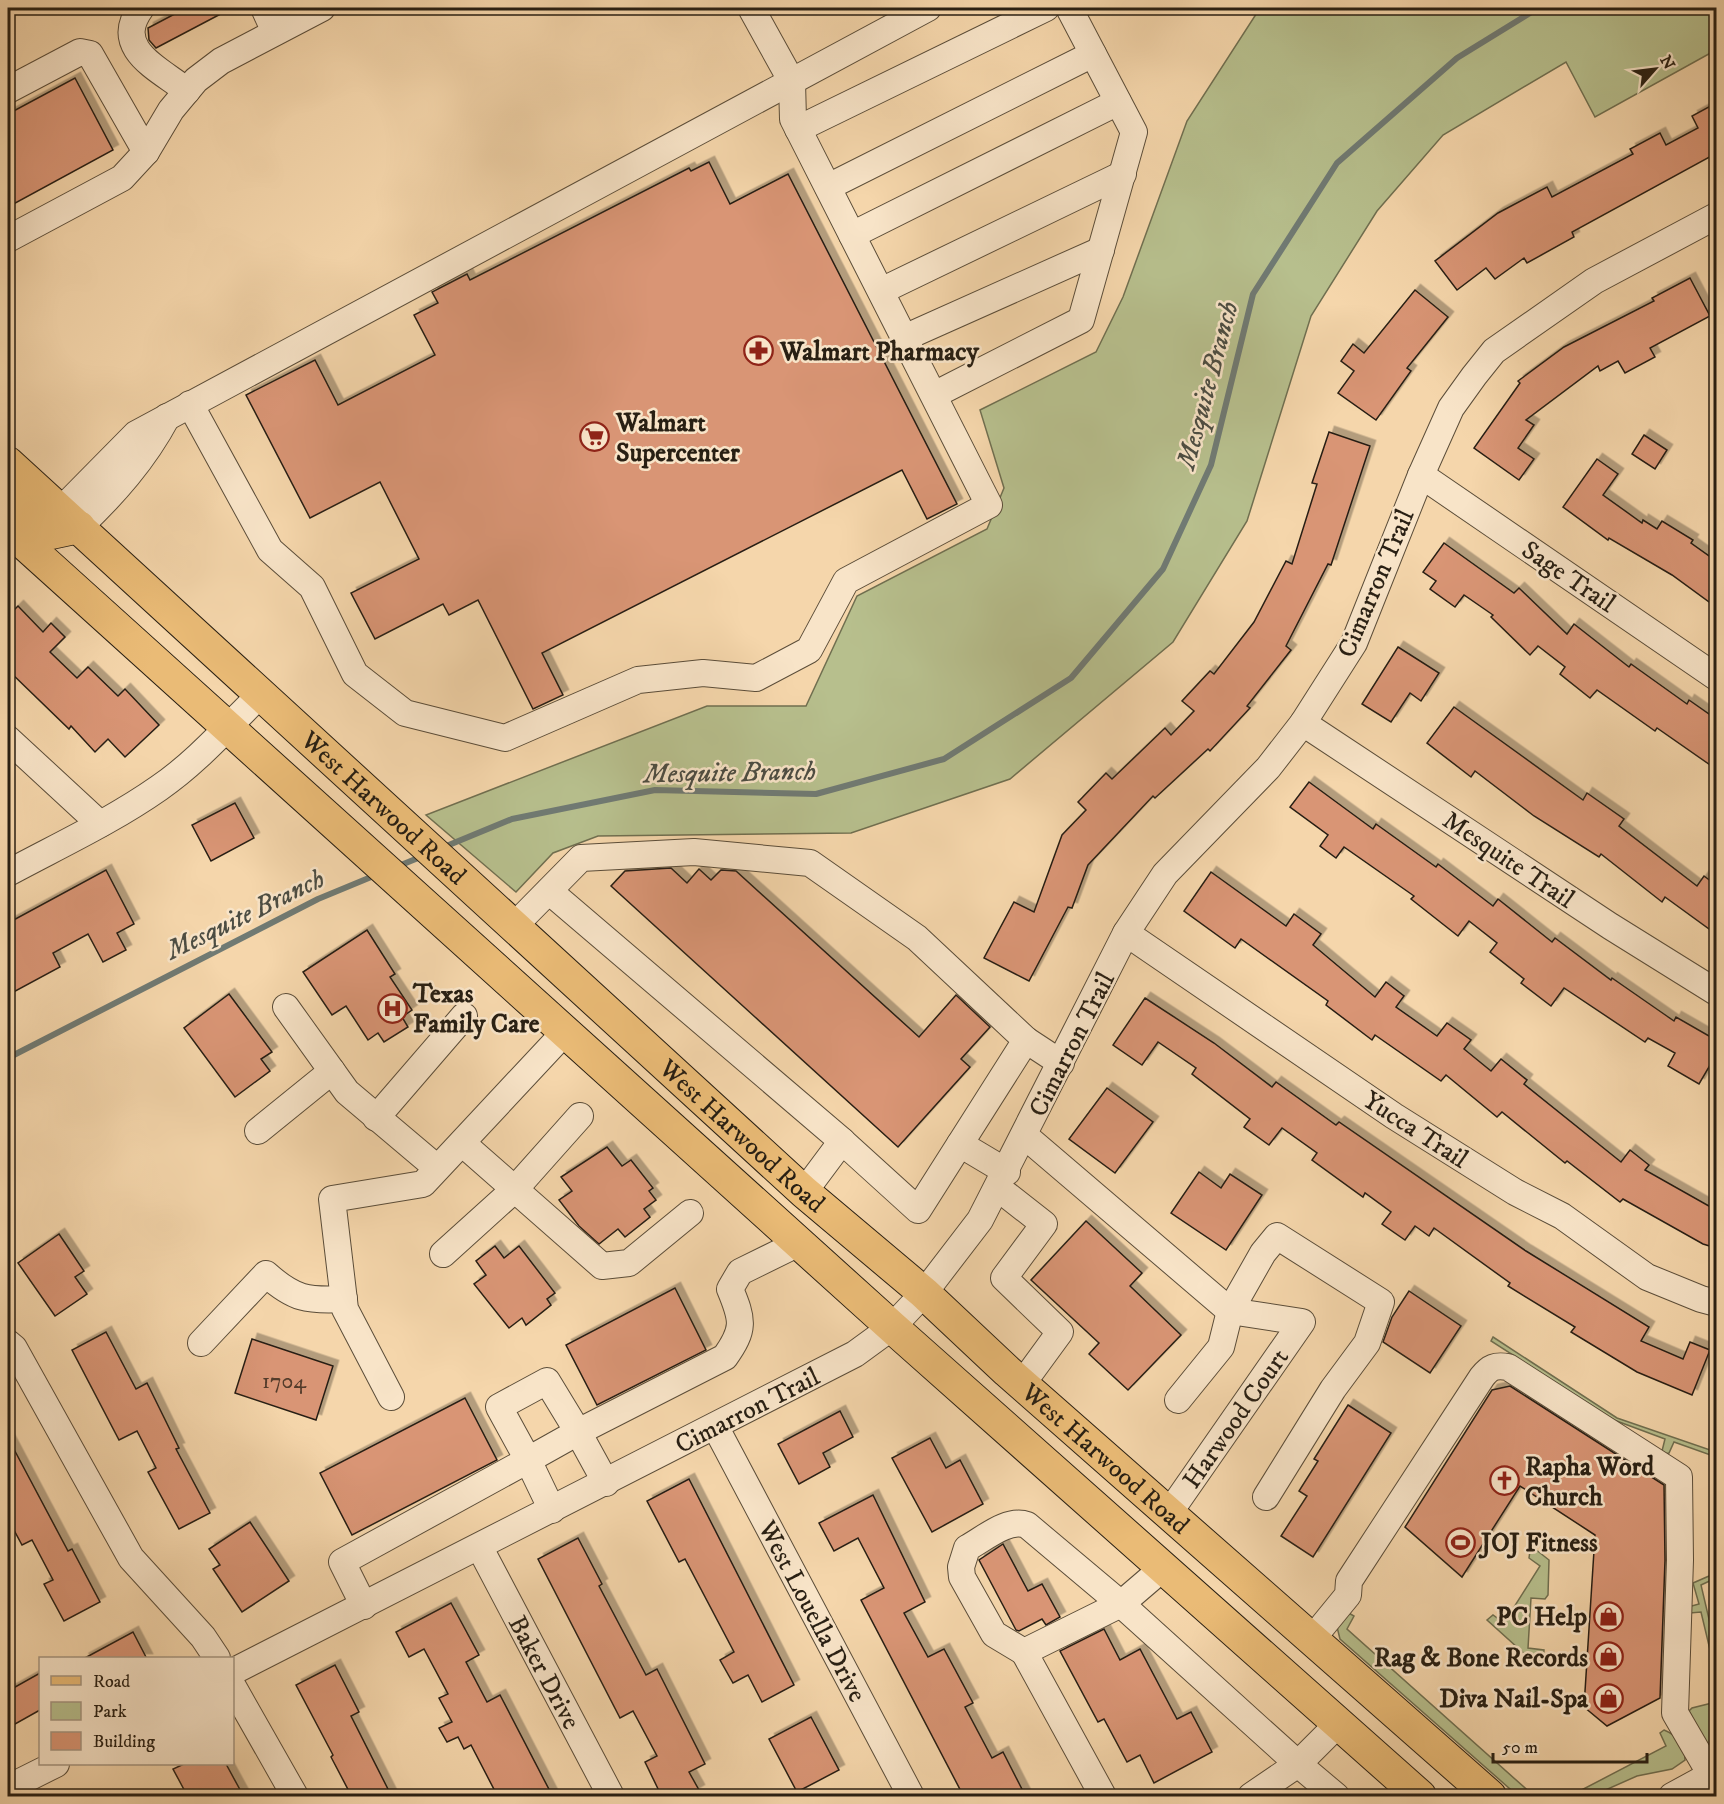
<svg xmlns="http://www.w3.org/2000/svg" width="1724" height="1804" font-family="'IM FELL DW Pica',serif">
	<style>
		.green { fill: #b7bf8d; stroke: #706f50; stroke-width: 1.5 }
		.lines { fill: none; stroke-linecap: round; stroke-linejoin: round }
		.stream { stroke: #707a73; stroke-width: 6 }
		.building { fill: #d99574; stroke: #281f13; stroke-width: 1.5; filter: url(#shadow) }
		.minor-casing { stroke: #5b4d39; stroke-width: 28 }
		.major-casing { stroke: #281f13; stroke-width: 34 }
		.minor { stroke: #f8e4c8; stroke-width: 26 }
		.major { stroke: #eabb76; stroke-width: 32 }
		.labels { text-anchor: middle; stroke-width: 5; stroke-linejoin: round; paint-order: stroke }
		.number-label { font-size: 22px; fill: #543c2b }
		.poi-label { font-size: 26px; font-weight: bold; fill: #281f13; stroke: #f8e4c8; text-anchor: start }
		.street-label { font-size: 26px; fill: #281f13; stroke: #f8e4c8 }
		.water-label { font-size: 27px; font-style: italic; fill: #4c4d43; stroke: #f8e4c8 }
	</style>
	<defs>
		<filter id="shadow"><feDropShadow dx="5.5" dy="-5.5" stdDeviation="0" flood-color="#0004"/></filter>
	</defs>
	<rect width="100%" height="100%" fill="#f5d6ab"/>
	<filter id="stains"><feTurbulence type="fractalNoise" baseFrequency=".00333" numOctaves="4"/><feColorMatrix values="0 0 0 0 .2 0 0 0 0 .09 0 0 0 0 .02 0 0 0 .5 -.17"/></filter>
	<radialGradient id="worn" r=".72"><stop offset=".6" stop-color="#630" stop-opacity="0"/><stop offset="1" stop-color="#630" stop-opacity=".3"/></radialGradient>
	<g class="green">
		<polygon points="1260,8 1716,8 1716,50 1595,117 1566,62 1443,135 1377,211 1311,316 1247,521 1173,642 1010,779 851,833 598,836 553,853 516,892 426,815 707,706 806,706 857,596 987,529 1004,488 980,410 1096,352 1123,297 1187,121"/>
		<polygon points="1493,1337 1617,1418 1716,1452 1716,1457 1674,1442 1669,1453 1665,1454 1662,1451 1665,1439 1614,1420 1491,1341"/>
		<polygon points="1535,1549 1549,1560 1548,1595 1545,1599 1531,1598 1528,1648 1544,1650 1543,1665 1539,1667 1487,1620 1493,1615 1504,1623 1540,1566 1529,1558 1530,1551"/>
		<polygon points="1716,1573 1716,1578 1701,1585 1716,1649 1716,1675 1701,1612 1690,1613 1688,1607 1699,1604 1693,1583"/>
		<polygon points="1347,1612 1354,1616 1347,1629 1534,1796 1518,1796 1340,1639 1337,1627"/>
		<polygon points="1716,1702 1716,1746 1707,1745 1689,1711 1692,1708"/>
		<path d="M1664,1730C1677,1735 1685,1746 1685,1760L1672,1769L1637,1776L1592,1796H1570L1666,1746L1660,1733Z"/>
	</g>
	<g class="lines">
		<g class="stream">
			<polyline points="444,847 512,819 655,790 816,794 944,759 1071,678 1163,569 1211,465 1253,294 1337,163 1457,58 1538,8"/>
			<polyline points="396,867 423,856"/>
			<polyline points="8,1058 318,899 376,875"/>
		</g>
	</g>
	<g class="building">
		<polygon points="186,8 232,8 156,48 149,40 148,28"/>
		<polygon points="75,78 113,150 8,207 8,114"/>
		<polygon points="1716,103 1716,162 1713,155 1572,232 1574,237 1527,263 1524,258 1495,279 1486,268 1457,290 1435,261 1498,213 1547,187 1552,197 1633,154 1630,149 1660,133 1666,145 1698,128 1692,116"/>
		<polygon points="709,162 730,204 788,174 957,504 927,519 902,470 542,653 563,695 533,709 478,600 449,615 443,604 375,639 351,593 419,559 380,482 310,518 246,395 315,360 338,405 435,355 414,315 438,303 432,292 467,274 470,280 689,168 691,171"/>
		<polygon points="1690,278 1710,316 1650,348 1655,357 1625,373 1618,361 1600,371 1598,366 1526,420 1534,425 1518,448 1534,459 1519,480 1474,448 1520,383 1518,381 1564,347 1654,301 1652,298"/>
		<polygon points="1415,290 1448,317 1407,368 1411,371 1376,420 1338,393 1354,371 1341,361 1353,344 1364,353"/>
		<polygon points="1329,432 1370,446 1331,565 1328,564 1286,646 1291,650 1247,706 1250,708 1210,751 1208,749 1155,798 1153,796 1088,865 1072,908 1068,907 1029,981 984,958 1014,902 1034,912 1062,835 1086,810 1078,802 1106,773 1112,779 1165,728 1171,735 1194,711 1182,701 1210,671 1214,674 1254,622 1286,561 1292,564 1317,484 1312,483"/>
		<polygon points="1644,435 1667,450 1655,469 1632,454"/>
		<polygon points="1597,459 1618,474 1603,495 1642,523 1643,520 1657,529 1662,521 1693,540 1691,543 1716,561 1716,607 1672,575 1609,538 1608,540 1563,507"/>
		<polygon points="1444,543 1514,593 1519,588 1567,634 1574,624 1629,667 1631,664 1687,704 1689,700 1716,719 1716,769 1657,728 1655,731 1597,690 1590,698 1560,674 1565,667 1538,646 1530,655 1491,617 1493,615 1464,595 1455,607 1430,589 1436,581 1423,572"/>
		<polygon points="18,606 43,632 51,623 65,637 50,652 77,678 88,667 118,696 125,689 159,725 125,757 108,739 95,752 71,726 69,729 8,670 8,616"/>
		<polygon points="1398,647 1439,673 1421,701 1410,693 1391,722 1362,704"/>
		<polygon points="1454,707 1583,800 1587,793 1624,819 1619,826 1697,886 1704,876 1716,885 1716,934 1665,897 1662,902 1601,854 1599,857 1534,816 1475,771 1471,777 1427,743"/>
		<polygon points="1309,782 1373,829 1376,824 1436,867 1438,864 1493,906 1498,899 1552,942 1555,938 1611,980 1612,978 1674,1021 1676,1017 1716,1040 1716,1055 1699,1084 1668,1066 1675,1053 1648,1038 1645,1042 1564,988 1551,1006 1521,983 1524,979 1490,952 1497,943 1469,921 1458,936 1411,899 1414,896 1344,847 1336,858 1320,846 1328,835 1290,807"/>
		<polygon points="235,803 254,838 211,861 192,825"/>
		<polygon points="671,868 687,883 699,869 711,880 721,870 736,871 919,1037 956,995 990,1027 961,1059 970,1067 898,1147 611,886 625,871"/>
		<polygon points="106,870 134,924 117,933 126,950 103,962 88,934 53,953 60,967 8,995 8,923"/>
		<polygon points="1211,872 1286,926 1294,914 1321,934 1313,945 1375,997 1386,982 1404,996 1396,1007 1437,1036 1447,1023 1471,1040 1464,1049 1491,1071 1501,1059 1527,1080 1524,1084 1621,1162 1630,1150 1649,1165 1645,1170 1716,1210 1716,1248 1703,1244 1623,1199 1620,1202 1567,1161 1565,1163 1502,1112 1497,1117 1446,1075 1441,1081 1375,1035 1372,1040 1326,1005 1328,1001 1241,939 1235,948 1184,911"/>
		<polygon points="367,930 395,974 390,977 412,1010 402,1017 408,1027 384,1042 378,1033 368,1040 346,1006 332,1015 303,972"/>
		<polygon points="229,994 272,1052 261,1059 270,1071 235,1097 184,1028"/>
		<polygon points="1145,998 1214,1043 1272,1087 1276,1082 1336,1125 1339,1122 1526,1251 1649,1327 1641,1341 1683,1359 1690,1342 1710,1350 1692,1395 1637,1372 1571,1332 1575,1327 1508,1286 1510,1283 1434,1228 1429,1236 1415,1226 1405,1240 1382,1224 1391,1212 1365,1193 1363,1197 1312,1160 1317,1153 1282,1128 1269,1145 1244,1127 1250,1119 1192,1074 1196,1068 1158,1042 1142,1065 1113,1045"/>
		<polygon points="1107,1088 1153,1122 1115,1173 1069,1139"/>
		<polygon points="607,1147 622,1166 631,1160 653,1188 649,1191 656,1200 644,1209 650,1217 625,1237 618,1229 599,1244 579,1226 559,1200 572,1191 561,1177"/>
		<polygon points="1199,1172 1221,1188 1230,1174 1262,1195 1226,1250 1171,1213"/>
		<polygon points="1086,1221 1142,1273 1130,1286 1181,1335 1128,1390 1089,1354 1099,1343 1031,1280"/>
		<polygon points="59,1234 84,1271 75,1277 87,1294 55,1316 18,1263"/>
		<polygon points="495,1246 504,1258 519,1246 555,1293 547,1299 551,1305 526,1325 522,1318 509,1328 474,1284 486,1275 476,1261"/>
		<polygon points="675,1288 706,1350 597,1405 566,1345"/>
		<polygon points="1409,1291 1461,1326 1430,1373 1383,1342 1392,1317"/>
		<polygon points="106,1332 136,1389 147,1383 179,1448 176,1449 210,1513 179,1529 148,1472 156,1468 137,1431 119,1440 72,1350"/>
		<polygon points="252,1339 333,1366 316,1420 235,1393"/>
		<polygon points="1510,1386 1664,1485 1665,1560 1660,1698 1607,1726 1584,1707 1595,1535 1520,1486 1462,1577 1405,1527 1492,1390"/>
		<polygon points="465,1398 497,1460 352,1535 320,1473"/>
		<polygon points="1348,1405 1391,1433 1313,1557 1281,1536 1307,1496 1299,1491 1318,1461 1314,1459"/>
		<polygon points="840,1411 853,1437 823,1453 830,1467 799,1484 778,1444"/>
		<polygon points="8,1438 68,1551 72,1549 100,1602 64,1621 44,1584 53,1580 32,1540 22,1545 8,1519"/>
		<polygon points="930,1438 946,1468 960,1460 983,1504 932,1532 892,1458"/>
		<polygon points="689,1479 794,1685 762,1702 748,1675 733,1683 720,1660 734,1652 685,1559 679,1562 647,1501"/>
		<polygon points="873,1495 925,1602 904,1613 928,1657 944,1649 973,1703 965,1707 992,1758 1003,1752 1026,1797 964,1797 861,1600 884,1588 858,1538 834,1551 819,1523"/>
		<polygon points="250,1522 289,1581 242,1612 213,1569 220,1565 209,1549"/>
		<polygon points="578,1538 602,1584 599,1586 646,1675 657,1669 705,1764 689,1772 699,1790 687,1797 662,1797 645,1762 657,1756 633,1711 620,1718 538,1559"/>
		<polygon points="1003,1544 1028,1591 1042,1584 1060,1617 1046,1625 1042,1619 1019,1631 1016,1630 979,1560"/>
		<polygon points="451,1603 479,1655 466,1662 487,1702 500,1695 553,1797 498,1797 471,1745 464,1749 458,1737 447,1742 439,1728 452,1722 439,1698 448,1694 424,1649 409,1657 396,1632"/>
		<polygon points="1104,1629 1120,1660 1140,1649 1177,1719 1191,1712 1212,1752 1154,1783 1140,1755 1127,1762 1104,1719 1098,1722 1060,1651"/>
		<polygon points="133,1632 147,1659 83,1659"/>
		<polygon points="335,1665 359,1712 351,1716 392,1797 352,1797 331,1757 333,1755 296,1685"/>
		<polygon points="40,1673 40,1710 8,1728 8,1691"/>
		<polygon points="811,1717 839,1770 797,1792 769,1739"/>
		<polygon points="184,1764 226,1764 244,1797 188,1797 173,1769"/>
	</g>
	<g class="lines">
		<defs>
			<g id="minor">
				<path d="M141,8C111,49 160,69 187,91"/>
				<polyline points="264,8 275,32"/>
				<polyline points="8,90 80,52 90,54 146,152"/>
				<polyline points="798,129 1046,8"/>
				<polyline points="828,187 1093,54"/>
				<polyline points="852,235 1118,102"/>
				<polyline points="8,239 122,178 146,152 171,110 196,80 221,61 322,8"/>
				<polyline points="881,291 1123,174"/>
				<polyline points="904,338 1101,250"/>
				<polyline points="934,395 1081,320 1134,132 1069,8"/>
				<polyline points="190,404 270,550 312,587 355,674 405,713 505,738 638,680 703,673 756,678 809,650 846,581 989,505 793,119 792,82 751,8"/>
				<polyline points="1421,475 1716,677"/>
				<polyline points="60,511 136,434 928,8"/>
				<path d="M79,527C114,494 144,460 167,417"/>
				<polyline points="1303,723 1610,926 1716,992"/>
				<polyline points="8,739 100,824"/>
				<path d="M8,873C58,846 112,821 159,788C197,762 228,726 260,695"/>
				<polyline points="549,891 842,1141"/>
				<polyline points="513,927 581,858 694,852 810,863 917,938 1026,1040 918,1210 842,1141 804,1192"/>
				<polyline points="1126,933 1394,1116 1515,1192 1562,1216 1647,1277 1701,1299 1716,1303"/>
				<polyline points="286,1007 347,1092 437,1168"/>
				<polyline points="1026,1040 1061,1063"/>
				<polyline points="376,1118 464,1016"/>
				<polyline points="258,1131 332,1071"/>
				<polyline points="1025,1136 1230,1311 1302,1322 1169,1513"/>
				<polyline points="462,1143 602,1266 629,1263 690,1213"/>
				<polyline points="960,1144 1007,1172"/>
				<polyline points="998,1188 1044,1224 1004,1278 1060,1332 1022,1384"/>
				<polyline points="443,1254 515,1189 580,1116"/>
				<polyline points="8,1343 14,1348 131,1558 203,1637 217,1658"/>
				<path d="M201,1343L266,1274C294,1299 307,1301 344,1299"/>
				<polygon points="547,1381 578,1432 528,1460 499,1407"/>
				<polyline points="391,1397 345,1309 332,1199 423,1184 565,1032"/>
				<polyline points="1178,1400 1221,1347 1230,1311 1263,1253 1277,1236 1381,1302 1367,1343 1333,1389 1266,1497"/>
				<polyline points="715,1426 911,1796"/>
				<path d="M606,1483L578,1432L725,1357C745,1329 743,1320 730,1289L740,1272L799,1243"/>
				<polyline points="480,1548 611,1796"/>
				<polyline points="364,1606 342,1562 528,1460 552,1510"/>
				<path d="M1312,1639L1348,1595L1349,1581L1482,1377C1490,1367 1495,1365 1508,1367L1679,1477L1680,1560L1675,1713L1711,1775"/>
				<path d="M1024,1652L994,1634L962,1577L961,1567L967,1548C984,1539 1007,1518 1027,1525L1121,1604L1298,1764L1251,1796"/>
				<polyline points="232,1672 855,1354 892,1327 924,1293 980,1220 1126,933 1165,874 1268,768 1303,723 1354,643 1421,475 1451,408 1474,376 1494,351 1594,281 1716,216"/>
				<polyline points="232,1685 295,1796"/>
				<polyline points="8,1788 56,1764"/>
				<polyline points="1103,1796 1024,1652 1121,1604 1163,1568"/>
				<polyline points="1336,1796 1298,1764 1338,1724"/>
				<polyline points="1672,1796 1716,1772"/>
			</g>
			<g id="major">
				<path id="s1" d="M8,463L804,1192L924,1293L1007,1371L1490,1796"/>
				<polyline points="8,499 38,527 51,533 79,527"/>
				<polyline points="8,529 892,1327 1420,1796"/>
			</g>
		</defs>
		<use href="#minor" class="minor-casing"/>
		<use href="#major" class="major-casing"/>
		<use href="#minor" class="minor"/>
		<use href="#major" class="major"/>
	</g>
	<defs>
		<symbol id="pharmacy-ring" viewBox="-11 -11 22 22"><circle r="9.5" fill="#f8e4c8" stroke="#8f2418" stroke-width="1.5"/><path d="M-2-6h4v4h4v4h-4v4h-4v-4h-4v-4h4Z" fill="#8f2418"/></symbol>
		<symbol id="supermarket-ring" viewBox="-11 -11 22 22"><circle r="9.5" fill="#f8e4c8" stroke="#8f2418" stroke-width="1.5"/><path d="M-6-5.5h2.5l.6 2H6L4.5 2H-2.5L-4.4-4H-6ZM-1.5 3.2a1.3 1.3 0 1 0 .1 0ZM3 3.2a1.3 1.3 0 1 0 .1 0Z" fill="#8f2418"/></symbol>
		<symbol id="hospital-ring" viewBox="-11 -11 22 22"><circle r="9.5" fill="#f8e4c8" stroke="#8f2418" stroke-width="1.5"/><path d="M-5-5h3v3.5h4V-5h3V5h-3V1.5h-4V5h-3Z" fill="#8f2418"/></symbol>
		<symbol id="church-ring" viewBox="-11 -11 22 22"><circle r="9.5" fill="#f8e4c8" stroke="#8f2418" stroke-width="1.5"/><path d="M-1.2-6h2.4v3.5h3.3v2.4h-3.3V6h-2.4V-.1h-3.3v-2.4h3.3Z" fill="#8f2418"/></symbol>
		<symbol id="stadium-ring" viewBox="-11 -11 22 22"><circle r="9.5" fill="#f8e4c8" stroke="#8f2418" stroke-width="1.5"/><path d="M0-5a6.5 5 0 1 0 0 10a6.5 5 0 1 0 0-10ZM-3.5-1.8h7v3.6h-7Z" fill="#8f2418"/></symbol>
		<symbol id="shop-ring" viewBox="-11 -11 22 22"><circle r="9.5" fill="#f8e4c8" stroke="#8f2418" stroke-width="1.5"/><path d="M-5-2.5h2.3a2.7 3.5 0 0 1 5.4 0H5L5.5 6h-11ZM-1.5-2.5h3a1.5 2.3 0 0 0-3 0Z" fill="#8f2418"/></symbol>
	</defs>
	<g fill-rule="evenodd">
		<use href="#pharmacy-ring" x="742" y="334" width="33" height="33"/>
		<use href="#supermarket-ring" x="578" y="420" width="33" height="33"/>
		<use href="#hospital-ring" x="376" y="992" width="33" height="33"/>
		<use href="#church-ring" x="1488" y="1464" width="33" height="33"/>
		<use href="#stadium-ring" x="1444" y="1526" width="33" height="33"/>
		<use href="#shop-ring" x="1592" y="1600" width="33" height="33"/>
		<use href="#shop-ring" x="1592" y="1640" width="33" height="33"/>
		<use href="#shop-ring" x="1592" y="1682" width="33" height="33"/>
	</g>
	<g class="labels">
		<g class="number-label">
			<text x="284" y="1388">1704</text>
		</g>
		<g class="poi-label">
			<text x="780" y="360">Walmart Pharmacy</text>
			<text x="616" y="431">Walmart<tspan x="616" dy="30">Supercenter</tspan></text>
			<text x="413" y="1002">Texas<tspan x="413" dy="30">Family Care</tspan></text>
			<text x="1525" y="1475">Rapha Word<tspan x="1525" dy="30">Church</tspan></text>
			<text x="1481" y="1551">JOJ Fitness</text>
			<text x="1587" y="1625" text-anchor="end">PC Help</text>
			<text x="1588" y="1666" text-anchor="end">Rag &amp; Bone Records</text>
			<text x="1588" y="1707" text-anchor="end">Diva Nail-Spa</text>
		</g>
		<g class="street-label">
			<text transform="translate(1569 576) rotate(34)" y="9">Sage Trail</text>
			<text transform="translate(1375 583) rotate(-67)" y="9">Cimarron Trail</text>
			<text dy="9" stroke="none"><textPath href="#s1" startOffset="510">West Harwood Road</textPath></text>
			<text transform="translate(1509 859) rotate(34)" y="9">Mesquite Trail</text>
			<text transform="translate(1071 1044) rotate(-63)" y="9">Cimarron Trail</text>
			<text transform="translate(1416 1129) rotate(33)" y="9">Yucca Trail</text>
			<text dy="9" stroke="none"><textPath href="#s1" startOffset="996">West Harwood Road</textPath></text>
			<text transform="translate(747 1410) rotate(-27)" y="9">Cimarron Trail</text>
			<text transform="translate(1235 1418) rotate(-55)" y="9">Harwood Court</text>
			<text dy="9" stroke="none"><textPath href="#s1" startOffset="1482">West Harwood Road</textPath></text>
			<text transform="translate(813 1611) rotate(62)" y="9">West Louella Drive</text>
			<text transform="translate(545 1672) rotate(62)" y="9">Baker Drive</text>
		</g>
		<g class="water-label">
			<text transform="translate(1207 385) rotate(-75)" y="9">Mesquite Branch</text>
			<text transform="translate(730 772) rotate(-1)" y="9">Mesquite Branch</text>
			<text transform="translate(245 914) rotate(-26)" y="9">Mesquite Branch</text>
		</g>
	</g>
	<rect width="1724" height="1804" fill="none" stroke="#f5d6ab" stroke-width="30"/>
	<rect x="9" y="9" width="1706" height="1786" fill="none" stroke="#281f13" stroke-width="3"/>
	<rect x="15" y="15" width="1694" height="1774" fill="none" stroke="#281f13" stroke-width="1.5"/>
	<rect x="39" y="1657" width="195" height="108" fill="#f8e4c8" stroke="#a59580" stroke-width="1.5"/>
	<rect x="51" y="1676" width="30" height="9" fill="#eabb76" stroke="#a59580" stroke-width="1.5"/>
	<text x="93" y="1687" font-size="18" fill="#281f13">Road</text>
	<rect x="51" y="1702" width="30" height="18" fill="#b7bf8d" stroke="#a59580" stroke-width="1.5"/>
	<text x="93" y="1717" font-size="18" fill="#281f13">Park</text>
	<rect x="51" y="1732" width="30" height="18" fill="#d99574" stroke="#a59580" stroke-width="1.5"/>
	<text x="93" y="1747" font-size="18" fill="#281f13">Building</text>
	<g transform="translate(1655 69) rotate(62)" stroke="#f8e4c8" stroke-width="4.5" paint-order="stroke">
	<path d="M0-4.5L10 22L0 15L-10 22Z" fill="#281f13"/>
	<text y="-9" font-size="16" font-weight="bold" text-anchor="middle" fill="#281f13">N</text>
	</g>
	<path d="M1493 1753v9h154v-9" fill="none" stroke="#281f13" stroke-width="3"/>
	<text x="1502" y="1753" font-size="18" fill="#281f13" stroke="#f8e4c8" stroke-width="4.5" paint-order="stroke">50 m</text>
	<rect width="100%" height="100%" filter="url(#stains)"/>
	<rect width="100%" height="100%" fill="url(#worn)"/>
</svg>
